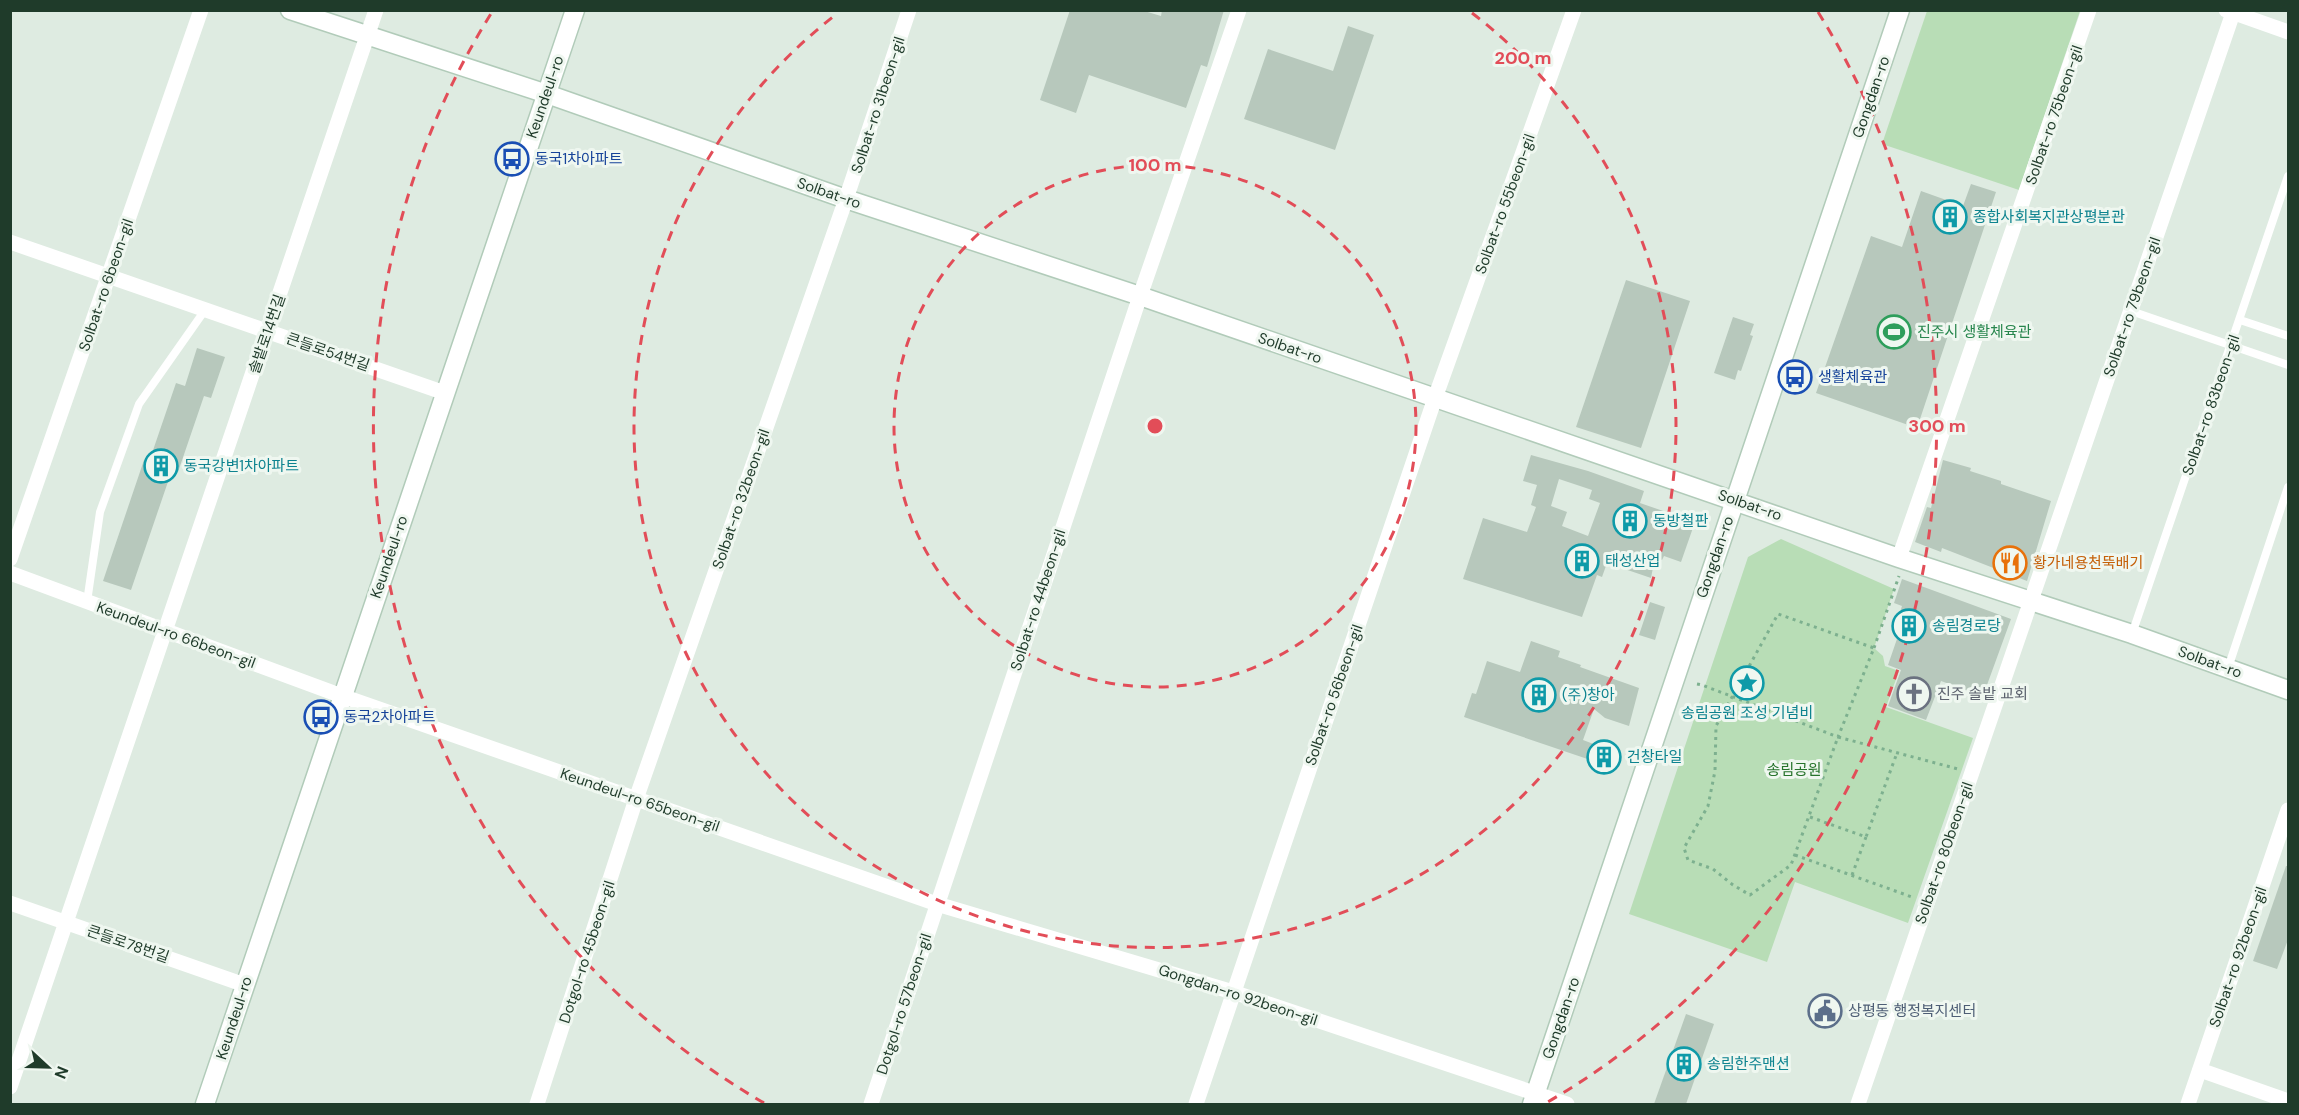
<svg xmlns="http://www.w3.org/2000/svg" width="2299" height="1115" font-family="'DM Sans','Noto Sans KR',sans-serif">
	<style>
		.green { fill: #b8ddb6 }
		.building { fill: #b7c8bc; fill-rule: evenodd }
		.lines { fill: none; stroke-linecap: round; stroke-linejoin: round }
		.secondary-casing { stroke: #b1cbb9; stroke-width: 21 }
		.path { stroke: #7db08f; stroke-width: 3; stroke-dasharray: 3 4.5; stroke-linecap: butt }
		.lane { stroke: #fff; stroke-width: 8 }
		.street { stroke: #fff; stroke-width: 15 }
		.secondary { stroke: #fff; stroke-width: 18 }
		.ring { fill: none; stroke: #e24d58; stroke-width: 3; stroke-dasharray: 10 8 }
		.labels { text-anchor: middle; stroke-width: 6; stroke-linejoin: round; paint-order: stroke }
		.street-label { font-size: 15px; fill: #1f3b2a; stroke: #eff7f0 }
		.transit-label { font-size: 15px; fill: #164399; stroke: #eff7f0; text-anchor: start }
		.culture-label { font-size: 15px; fill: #0d838f; stroke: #eff7f0; text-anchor: start }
		.leisure-label { font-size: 15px; fill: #27864d; stroke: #eff7f0; text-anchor: start }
		.food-label { font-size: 15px; fill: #c56008; stroke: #eff7f0; text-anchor: start }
		.worship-label { font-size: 15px; fill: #5b616d; stroke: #eff7f0; text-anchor: start }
		.park-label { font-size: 15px; fill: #27742c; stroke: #eff7f0 }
		.service-label { font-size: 15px; fill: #4e5e75; stroke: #eff7f0; text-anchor: start }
		.centre { fill: #e24d58; stroke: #eff7f0; stroke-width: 3 }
		.ring-label { font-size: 18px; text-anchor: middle; font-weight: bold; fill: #e24d58; stroke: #eff7f0; stroke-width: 6; stroke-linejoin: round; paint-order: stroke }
	</style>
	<rect width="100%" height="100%" fill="#deebe1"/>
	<g class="green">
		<polygon points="1927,11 2080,11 2019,190 1882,144"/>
		<polygon points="1781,539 1894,589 1874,648 1883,656 1885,666 1899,671 1886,707 1973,738 1908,923 1795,882 1767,962 1629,914 1748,557"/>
	</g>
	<g class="building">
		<polygon points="1070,10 1141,10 1161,16 1162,10 1224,10 1207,67 1201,65 1186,108 1089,75 1076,113 1040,100"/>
		<polygon points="1348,26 1374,35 1335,150 1244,119 1268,49 1333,71"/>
		<polygon points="1971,184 1996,192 1917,428 1816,393 1871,236 1902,247 1921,191 1963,206"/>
		<polygon points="1626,280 1690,301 1641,448 1576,427"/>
		<polygon points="1733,317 1754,324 1750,335 1753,336 1741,371 1738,370 1735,380 1714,373"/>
		<polygon points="197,348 225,357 211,398 204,396 178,472 172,470 131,590 103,581 144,460 149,462 176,383 185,386"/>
		<path d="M1531,455L1588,471L1644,491L1640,503L1695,522L1681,562L1664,556L1662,560L1655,557L1651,578L1607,563L1602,577L1597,575L1582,617L1463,579L1483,518L1527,532L1536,507L1531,505L1537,485L1523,481ZM1559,479L1592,490L1589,499L1600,503L1588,536L1562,526L1567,512L1551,506Z"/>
		<polygon points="1943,460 1971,468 1970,471 2001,481 2001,484 2051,501 2027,581 1942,548 1941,552 1915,542 1927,507 1931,508"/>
		<polygon points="1902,579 2011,619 1983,696 1941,681 1926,720 1888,706 1901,670 1888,665 1898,636 1893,634 1902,606 1894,603"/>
		<polygon points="1650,602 1665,607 1655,640 1639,635"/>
		<polygon points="1531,641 1560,651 1558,657 1581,665 1580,667 1639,688 1629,726 1605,718 1594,709 1583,740 1620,754 1614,768 1464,717 1472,693 1476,694 1487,661 1520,672"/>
		<polygon points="2286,866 2289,866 2289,937 2277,969 2253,961"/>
		<polygon points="1686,1014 1714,1024 1686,1104 1654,1104"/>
	</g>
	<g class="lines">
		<defs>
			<g id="secondary">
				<polyline points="290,10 547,94 846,199 1140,296 1899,558 2132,634 2288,690"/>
				<polyline points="205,1104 575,10"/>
				<polyline points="1532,1104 1900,10"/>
			</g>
		</defs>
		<use href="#secondary" class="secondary-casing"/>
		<g class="path">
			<polyline points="1874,648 1899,576"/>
			<polyline points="1697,684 1702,685 1838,737 1874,648 1778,614 1716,726 1715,771 1708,806 1684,848 1688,860 1713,869 1733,885 1750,895 1791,865 1838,737 1958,769"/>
			<polyline points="1810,817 1866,837 1897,753"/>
			<polyline points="1795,855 1912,897"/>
			<polyline points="1852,875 1866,837"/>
		</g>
		<g class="lane">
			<polyline points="2131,311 2288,365"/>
			<polyline points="2240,320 2288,336"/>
			<polyline points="87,602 100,512 139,404 205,310"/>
			<polyline points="2132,634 2288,176"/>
			<polyline points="2228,668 2288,487"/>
		</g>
		<g class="street">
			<polyline points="2226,10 2288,32"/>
			<polyline points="10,242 445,393"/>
			<polyline points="1899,558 2089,10"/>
			<polyline points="10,559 201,10"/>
			<polyline points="10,573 342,696 937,904 1233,992 1567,1104"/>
			<polyline points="10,903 245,985"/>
			<polyline points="2200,1070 2288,1101"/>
			<polyline points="10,1087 376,10"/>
			<polyline points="537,1104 636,799 846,199 909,10"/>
			<polyline points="871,1104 1140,296 1239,10"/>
			<polyline points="1196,1104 1435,398 1574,10"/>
			<polyline points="1858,1104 2234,10"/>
			<polyline points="2188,1104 2288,810"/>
		</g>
		<use href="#secondary" class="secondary"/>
	</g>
	<g class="ring">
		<circle cx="1155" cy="426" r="261"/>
		<path d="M1472 13A521 521 0 1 1 838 13"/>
		<path d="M764 1103A782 782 0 0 1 492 12M1818 12A782 782 0 0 1 1546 1103"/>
	</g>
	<defs>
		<symbol id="bus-ring" viewBox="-11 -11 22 22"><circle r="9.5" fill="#eff7f0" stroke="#1a4fb4" stroke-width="1.5"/><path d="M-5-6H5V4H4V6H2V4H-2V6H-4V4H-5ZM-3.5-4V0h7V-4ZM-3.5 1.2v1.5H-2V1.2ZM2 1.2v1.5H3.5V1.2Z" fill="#1a4fb4"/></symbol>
		<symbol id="building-ring" viewBox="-11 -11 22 22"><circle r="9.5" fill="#eff7f0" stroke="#0f9aa8" stroke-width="1.5"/><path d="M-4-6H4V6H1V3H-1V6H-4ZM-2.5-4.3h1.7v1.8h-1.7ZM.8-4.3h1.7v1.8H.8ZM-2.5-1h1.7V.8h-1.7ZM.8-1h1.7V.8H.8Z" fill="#0f9aa8"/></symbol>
		<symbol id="stadium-ring" viewBox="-11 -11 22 22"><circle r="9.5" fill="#eff7f0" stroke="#2e9e5b" stroke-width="1.5"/><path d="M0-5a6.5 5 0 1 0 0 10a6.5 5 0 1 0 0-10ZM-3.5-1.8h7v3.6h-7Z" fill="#2e9e5b"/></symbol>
		<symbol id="restaurant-ring" viewBox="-11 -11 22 22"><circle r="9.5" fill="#eff7f0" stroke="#e8710a" stroke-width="1.5"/><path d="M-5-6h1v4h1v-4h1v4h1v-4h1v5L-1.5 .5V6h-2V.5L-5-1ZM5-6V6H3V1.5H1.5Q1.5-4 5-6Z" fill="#e8710a"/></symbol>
		<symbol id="sight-ring" viewBox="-11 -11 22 22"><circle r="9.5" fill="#eff7f0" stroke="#0f9aa8" stroke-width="1.5"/><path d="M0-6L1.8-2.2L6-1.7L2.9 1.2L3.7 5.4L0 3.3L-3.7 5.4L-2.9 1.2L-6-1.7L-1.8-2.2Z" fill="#0f9aa8"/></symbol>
		<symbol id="church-ring" viewBox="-11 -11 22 22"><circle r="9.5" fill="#eff7f0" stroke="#6b7280" stroke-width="1.5"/><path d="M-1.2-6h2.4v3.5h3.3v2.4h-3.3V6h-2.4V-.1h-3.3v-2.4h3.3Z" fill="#6b7280"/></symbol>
		<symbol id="civic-ring" viewBox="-11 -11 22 22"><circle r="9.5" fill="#eff7f0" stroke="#5c6f8a" stroke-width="1.5"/><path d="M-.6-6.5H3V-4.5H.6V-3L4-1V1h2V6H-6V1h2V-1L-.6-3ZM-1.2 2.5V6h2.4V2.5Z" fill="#5c6f8a"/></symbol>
	</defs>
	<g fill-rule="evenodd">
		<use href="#bus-ring" x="493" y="140" width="38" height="38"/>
		<use href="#building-ring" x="1931" y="198" width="38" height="38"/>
		<use href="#stadium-ring" x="1875" y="313" width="38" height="38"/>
		<use href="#bus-ring" x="1776" y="358" width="38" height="38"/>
		<use href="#building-ring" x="142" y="447" width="38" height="38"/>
		<use href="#building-ring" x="1611" y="502" width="38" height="38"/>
		<use href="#building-ring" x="1563" y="542" width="38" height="38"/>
		<use href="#restaurant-ring" x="1991" y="544" width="38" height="38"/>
		<use href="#building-ring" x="1890" y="607" width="38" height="38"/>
		<use href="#sight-ring" x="1728" y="664" width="38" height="38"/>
		<use href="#church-ring" x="1895" y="675" width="38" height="38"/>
		<use href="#building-ring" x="1520" y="676" width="38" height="38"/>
		<use href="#bus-ring" x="302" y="698" width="38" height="38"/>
		<use href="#building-ring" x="1585" y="738" width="38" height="38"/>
		<use href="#civic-ring" x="1806" y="992" width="38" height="38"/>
		<use href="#building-ring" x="1665" y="1045" width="38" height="38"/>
	</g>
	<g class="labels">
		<g class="street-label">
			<text transform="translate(545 97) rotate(-71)" y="5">Keundeul-ro</text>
			<text transform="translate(1871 97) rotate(-71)" y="5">Gongdan-ro</text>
			<text transform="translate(878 105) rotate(-72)" y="5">Solbat-ro 31beon-gil</text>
			<text transform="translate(2054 115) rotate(-71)" y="5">Solbat-ro 75beon-gil</text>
			<text transform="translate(829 193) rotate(19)" y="5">Solbat-ro</text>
			<text transform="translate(1505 204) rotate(-70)" y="5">Solbat-ro 55beon-gil</text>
			<text transform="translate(106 285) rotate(-71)" y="5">Solbat-ro 6beon-gil</text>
			<text transform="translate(2132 307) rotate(-71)" y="5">Solbat-ro 79beon-gil</text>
			<text transform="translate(267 334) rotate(-71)" y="5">솔밭로14번길</text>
			<text transform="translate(1290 348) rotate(19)" y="5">Solbat-ro</text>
			<text transform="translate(328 352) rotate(19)" y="5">큰들로54번길</text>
			<text transform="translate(2211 405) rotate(-71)" y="5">Solbat-ro 83beon-gil</text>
			<text transform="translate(741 499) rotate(-71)" y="5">Solbat-ro 32beon-gil</text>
			<text transform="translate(1750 505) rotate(19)" y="5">Solbat-ro</text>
			<text transform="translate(389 557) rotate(-71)" y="5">Keundeul-ro</text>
			<text transform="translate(1715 557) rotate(-71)" y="5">Gongdan-ro</text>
			<text transform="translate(1038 600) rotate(-72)" y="5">Solbat-ro 44beon-gil</text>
			<text transform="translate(176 635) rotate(20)" y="5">Keundeul-ro 66beon-gil</text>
			<text transform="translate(2210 662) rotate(20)" y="5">Solbat-ro</text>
			<text transform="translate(1334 695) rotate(-71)" y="5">Solbat-ro 56beon-gil</text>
			<text transform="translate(640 800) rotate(19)" y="5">Keundeul-ro 65beon-gil</text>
			<text transform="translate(1944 853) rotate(-71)" y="5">Solbat-ro 80beon-gil</text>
			<text transform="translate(128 944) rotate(19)" y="5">큰들로78번길</text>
			<text transform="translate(587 952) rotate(-72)" y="5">Dotgol-ro 45beon-gil</text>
			<text transform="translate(2238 957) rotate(-71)" y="5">Solbat-ro 92beon-gil</text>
			<text transform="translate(1238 995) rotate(18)" y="5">Gongdan-ro 92beon-gil</text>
			<text transform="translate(904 1004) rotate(-72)" y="5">Dotgol-ro 57beon-gil</text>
			<text transform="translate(234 1018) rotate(-72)" y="5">Keundeul-ro</text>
			<text transform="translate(1561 1018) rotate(-71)" y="5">Gongdan-ro</text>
		</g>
		<g class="transit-label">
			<text x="535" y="164">동국1차아파트</text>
			<text x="1818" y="382">생활체육관</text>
			<text x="344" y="722">동국2차아파트</text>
		</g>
		<g class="culture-label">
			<text x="1973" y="222">종합사회복지관상평분관</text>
			<text x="184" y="471">동국강변1차아파트</text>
			<text x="1653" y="526">동방철판</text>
			<text x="1605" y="566">태성산업</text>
			<text x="1932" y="631">송림경로당</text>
			<text x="1562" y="700">(주)창아</text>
			<text x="1747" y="718" text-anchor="middle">송림공원 조성 기념비</text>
			<text x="1627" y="762">건창타일</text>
			<text x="1707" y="1069">송림한주맨션</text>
		</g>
		<g class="leisure-label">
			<text x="1917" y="337">진주시 생활체육관</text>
		</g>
		<g class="food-label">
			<text x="2033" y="568">황가네용천뚝배기</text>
		</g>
		<g class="worship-label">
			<text x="1937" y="699">진주 솔밭 교회</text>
		</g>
		<g class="park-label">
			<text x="1794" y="775">송림공원</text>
		</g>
		<g class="service-label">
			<text x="1848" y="1016">상평동 행정복지센터</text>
		</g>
	</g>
	<circle cx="1155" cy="426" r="9" class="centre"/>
	<g class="ring-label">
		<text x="1523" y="64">200 m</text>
		<text x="1155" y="171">100 m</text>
		<text x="1937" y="432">300 m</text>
	</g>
	<rect width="2299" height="1115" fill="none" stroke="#1f3b2a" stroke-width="24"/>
	<g transform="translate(48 1067) rotate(112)" stroke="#eff7f0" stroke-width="4.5" paint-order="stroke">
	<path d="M0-4.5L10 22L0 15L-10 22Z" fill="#1f3b2a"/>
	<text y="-9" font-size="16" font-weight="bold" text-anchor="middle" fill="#1f3b2a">N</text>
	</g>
</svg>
